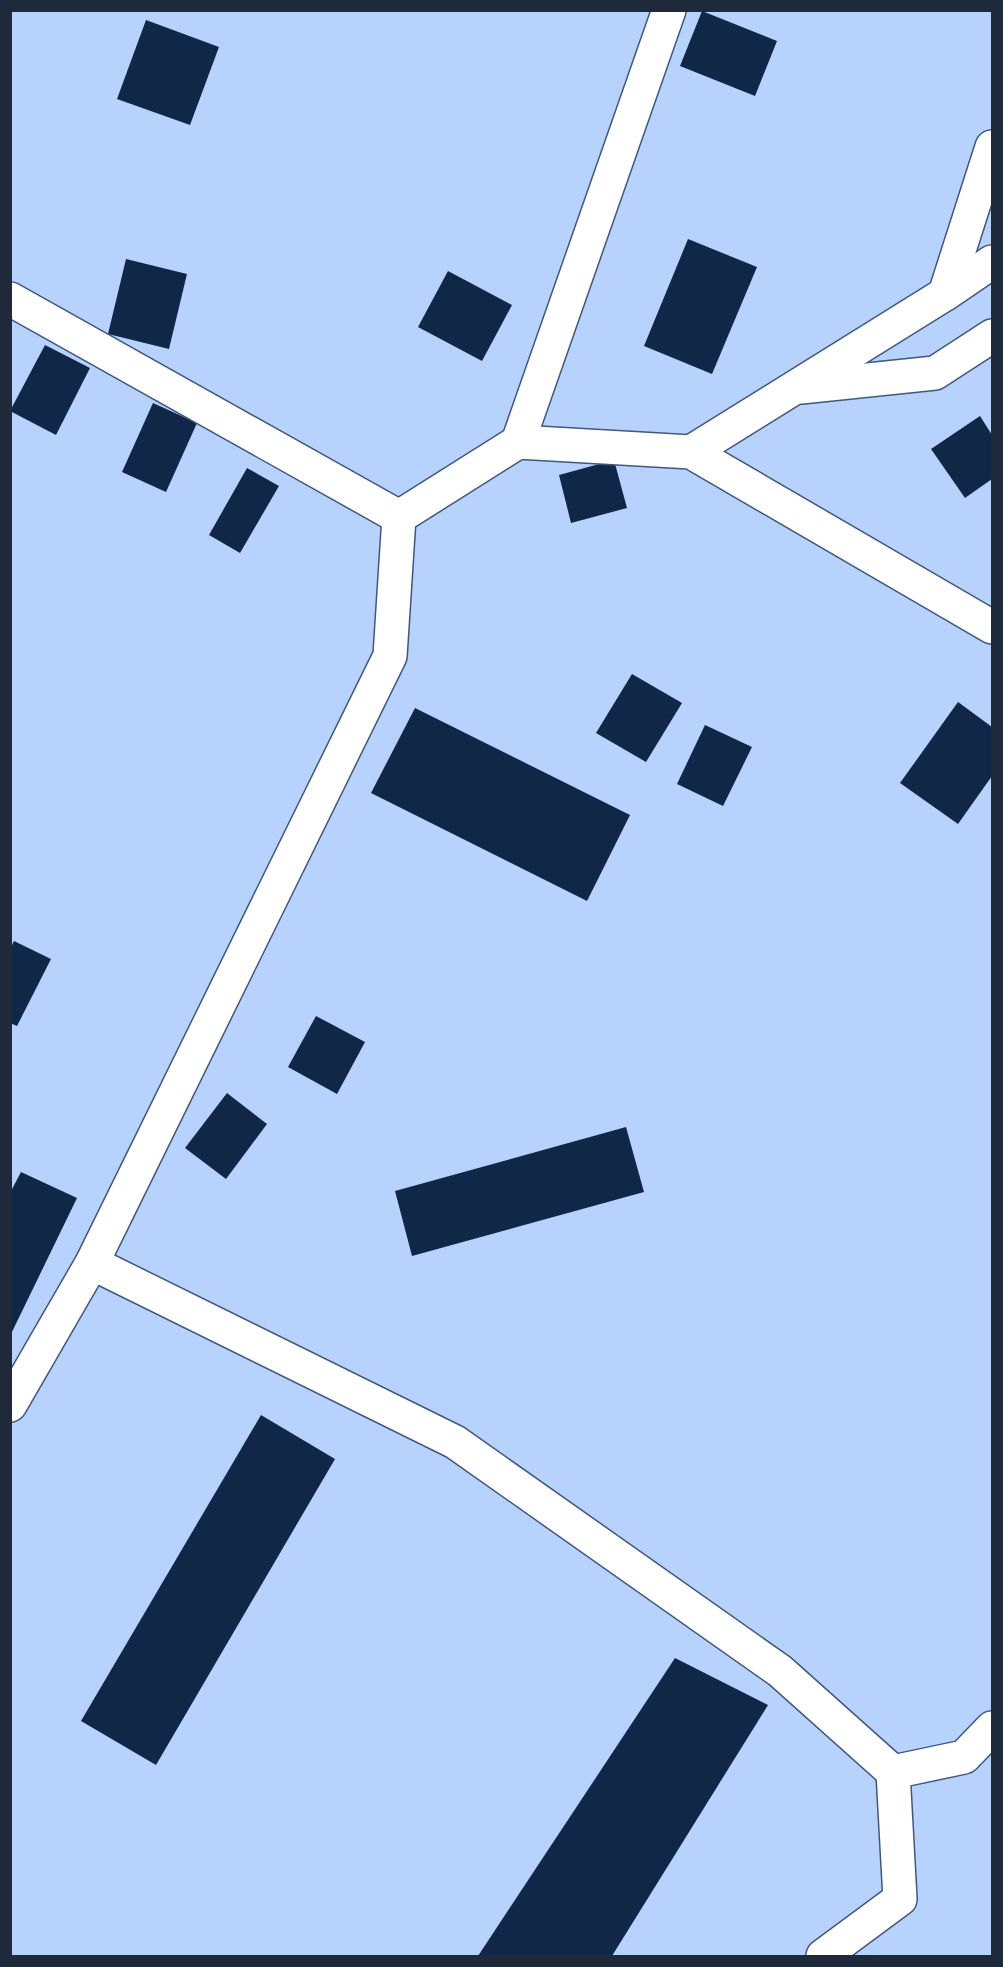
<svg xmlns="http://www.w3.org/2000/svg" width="1003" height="1967" font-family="Georgia,serif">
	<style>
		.building { fill: #112748 }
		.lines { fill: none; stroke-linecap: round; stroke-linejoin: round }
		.minor-casing { stroke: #40587d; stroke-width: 36 }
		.minor { stroke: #fff; stroke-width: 33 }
	</style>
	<rect width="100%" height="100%" fill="#b6d2fd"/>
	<g class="building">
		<polygon points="702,11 777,41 755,96 680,66"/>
		<polygon points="146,20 219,47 190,125 117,99"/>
		<polygon points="688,239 757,267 712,374 644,346"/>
		<polygon points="126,259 187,274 169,349 108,334"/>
		<polygon points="448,271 512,305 482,361 418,327"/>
		<polygon points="45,345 90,368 56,435 10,411"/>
		<polygon points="153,403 197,423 166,492 122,472"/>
		<polygon points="980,416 992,435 992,479 965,498 931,449"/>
		<polygon points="614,460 627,508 571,523 559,475"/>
		<polygon points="247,468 279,486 240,553 209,535"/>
		<polygon points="632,674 682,703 646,762 596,733"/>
		<polygon points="958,702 992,727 992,776 958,824 900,783"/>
		<polygon points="415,708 630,815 587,901 371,793"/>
		<polygon points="705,725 752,747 723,806 677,784"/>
		<polygon points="14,941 51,959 17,1026 10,1023 10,949"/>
		<polygon points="316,1016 365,1042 337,1094 288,1067"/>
		<polygon points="227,1093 267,1124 226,1179 185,1148"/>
		<polygon points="626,1127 644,1192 412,1256 395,1191"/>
		<polygon points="21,1172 77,1198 10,1336 10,1193"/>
		<polygon points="261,1415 335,1459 156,1765 81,1721"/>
		<polygon points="675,1658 768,1705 612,1956 478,1956"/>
	</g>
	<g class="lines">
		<defs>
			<g id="minor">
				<polyline points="945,294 992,262"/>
				<polyline points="10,299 399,517"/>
				<polyline points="801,387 935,373 992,336"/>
				<polyline points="518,442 669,10"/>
				<polyline points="691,452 945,294 992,147"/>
				<polyline points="92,1263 455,1442 780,1671 893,1772 964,1757 992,1728"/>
				<polyline points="10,1405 92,1263 390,656 399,517 518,442 691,452 992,627"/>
				<polyline points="823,1956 900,1899 893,1772"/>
			</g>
		</defs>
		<use href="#minor" class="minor-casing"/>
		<use href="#minor" class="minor"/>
	</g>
	<rect width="1003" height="1967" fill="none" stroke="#1e2939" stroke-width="24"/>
</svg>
